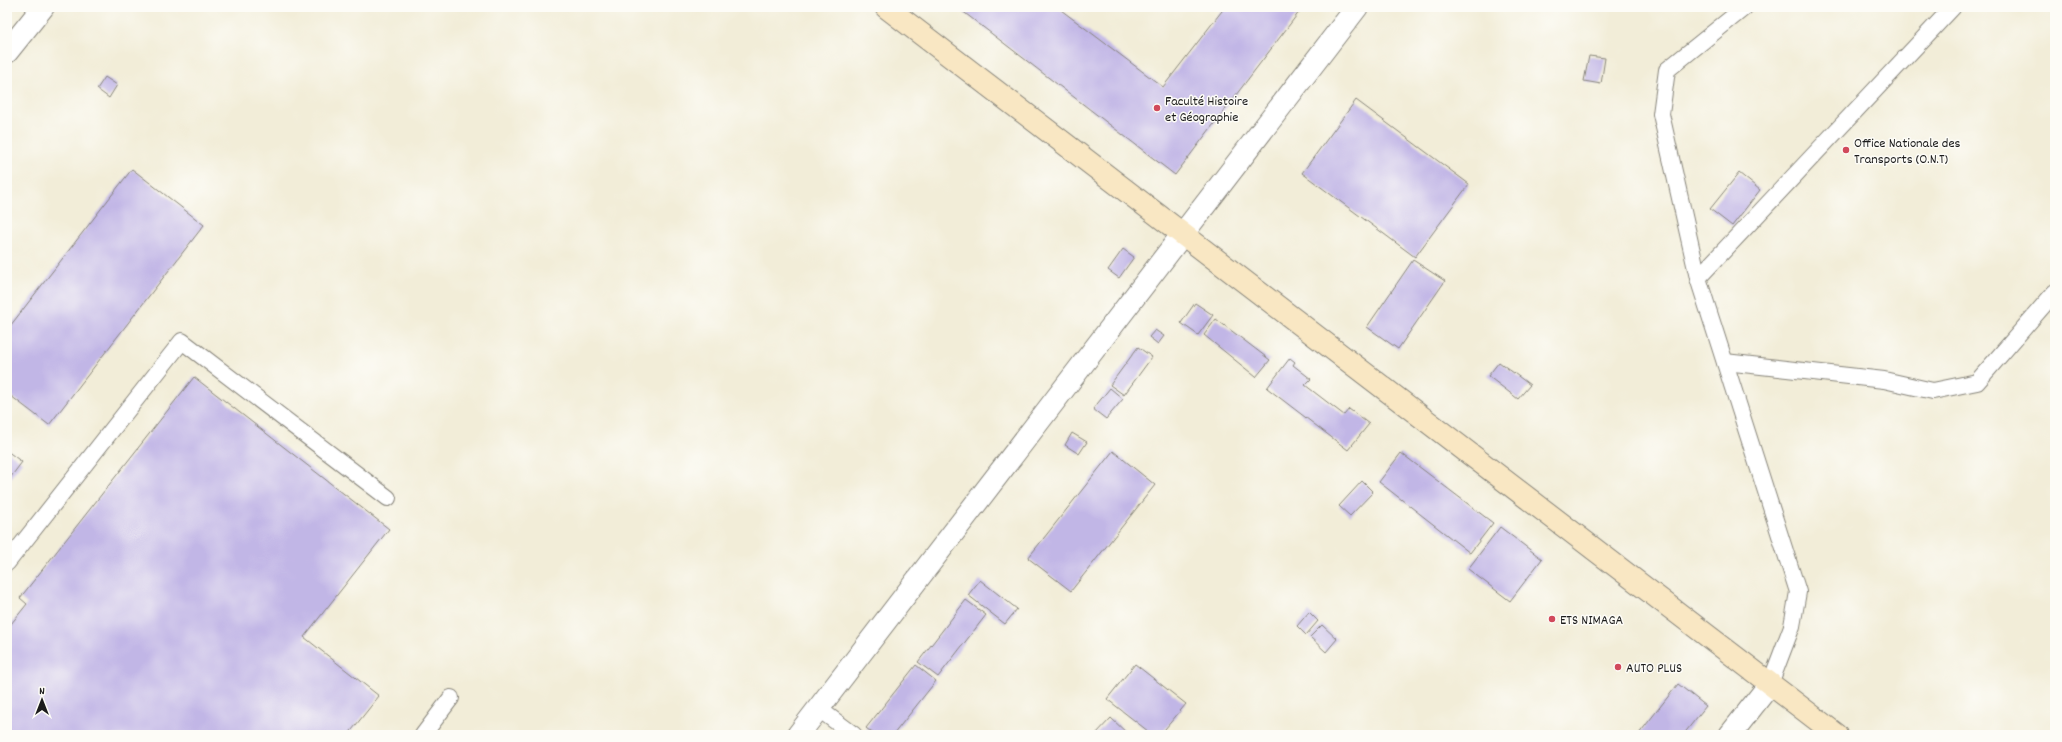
<svg xmlns="http://www.w3.org/2000/svg" width="2062" height="742" font-family="Dekko,sans-serif">
	<style>
		.building { fill: #c1b6e6 }
		.lines { fill: none; stroke-linecap: round; stroke-linejoin: round }
		.lane-casing { stroke: #87847a; stroke-width: 18 }
		.street-casing { stroke: #87847a; stroke-width: 24 }
		.secondary-casing { stroke: #87847a; stroke-width: 24 }
		.lane { stroke: #fff; stroke-width: 16 }
		.street { stroke: #fff; stroke-width: 22 }
		.secondary { stroke: #f9e7c3; stroke-width: 22 }
		.poi-dot { fill: #d1495b; stroke: #fdfcf7; stroke-width: 1.5 }
		.labels { text-anchor: middle; stroke-width: 3; stroke-linejoin: round; paint-order: stroke }
		.poi-label { font-size: 14px; fill: #1c1c1c; stroke: #fdfcf7; text-anchor: start }
	</style>
	<rect width="100%" height="100%" fill="#fdfcf7"/>
	<filter id="ink" filterUnits="userSpaceOnUse"><feTurbulence type="fractalNoise" baseFrequency=".025" numOctaves="2"/><feDisplacementMap in="SourceGraphic" scale="8" xChannelSelector="R" yChannelSelector="G"/><feConvolveMatrix kernelMatrix="1 2 1 2 8 2 1 2 1" color-interpolation-filters="sRGB"/></filter>
	<filter id="wash" filterUnits="userSpaceOnUse"><feTurbulence type="fractalNoise" baseFrequency=".012" numOctaves="4" result="noise"/><feDisplacementMap in="SourceGraphic" scale="16" xChannelSelector="R" yChannelSelector="G"/><feGaussianBlur stdDeviation="0.9" result="paint"/><feColorMatrix in="noise" values="0 0 0 0 0 0 0 0 0 0 0 0 0 0 0 0 0 1.4 0 .05"/><feComposite in="paint" operator="in"/></filter>
	<g filter="url(#wash)">
		<rect width="100%" height="100%" fill="#f2edd8"/>
		<g id="blocks">
			<g class="building">
				<polygon points="957,7 1057,7 1163,87 1225,7 1303,7 1175,175"/>
				<polygon points="1589,56 1605,58 1601,84 1584,81"/>
				<polygon points="105,77 117,85 109,98 97,89"/>
				<polygon points="1356,100 1469,184 1415,257 1302,173"/>
				<polygon points="132,169 204,225 49,425 7,393 7,330"/>
				<polygon points="1739,173 1760,190 1732,226 1710,209"/>
				<polygon points="1123,249 1134,257 1119,278 1108,270"/>
				<polygon points="1413,260 1445,281 1398,349 1367,327"/>
				<polygon points="1195,303 1213,315 1198,335 1181,323"/>
				<polygon points="1216,319 1270,360 1256,377 1204,335"/>
				<polygon points="1155,330 1164,336 1158,344 1149,337"/>
				<polygon points="1138,347 1152,357 1124,395 1110,385"/>
				<polygon points="1290,358 1295,362 1293,365 1311,379 1305,385 1344,415 1349,409 1369,424 1348,450 1267,388"/>
				<polygon points="1499,362 1530,385 1518,399 1488,376"/>
				<polygon points="194,377 389,529 304,637 379,696 348,735 7,735 7,629 27,604 20,598"/>
				<polygon points="1110,388 1123,399 1106,419 1093,409"/>
				<polygon points="1072,433 1087,442 1079,454 1065,445"/>
				<polygon points="7,451 22,462 7,482"/>
				<polygon points="1113,451 1155,485 1071,591 1028,558"/>
				<polygon points="1401,453 1493,523 1470,553 1379,482"/>
				<polygon points="1362,481 1373,492 1350,516 1339,506"/>
				<polygon points="1500,527 1542,559 1510,601 1468,569"/>
				<polygon points="980,580 1017,609 1005,624 968,595"/>
				<polygon points="966,600 986,615 938,677 918,662"/>
				<polygon points="1309,612 1318,621 1306,635 1297,626"/>
				<polygon points="1322,625 1337,639 1326,652 1310,637"/>
				<polygon points="1135,664 1186,704 1160,735 1153,735 1107,699"/>
				<polygon points="916,665 936,681 893,735 875,735 866,728"/>
				<polygon points="1678,684 1706,706 1683,735 1638,735"/>
				<polygon points="1111,718 1129,735 1095,735"/>
			</g>
		</g>
	</g>
	<g filter="url(#ink)">
		<use href="#blocks" fill-opacity="0" stroke="#87847a" stroke-width="1"/>
		<g class="lines">
			<defs>
				<g id="lane">
					<polyline points="1745,7 1667,70 1661,114 1698,278 1798,592 1792,626 1770,684"/>
					<polyline points="1698,278 1953,7"/>
					<polyline points="1725,362 1884,380 1933,391 1977,382 2055,292"/>
					<polyline points="7,563 182,341 388,498"/>
					<polyline points="819,709 854,735"/>
					<polyline points="423,735 451,698"/>
				</g>
				<g id="street">
					<polyline points="7,52 43,7"/>
					<polyline points="798,735 1357,7"/>
					<polyline points="1730,735 1770,684"/>
				</g>
				<polyline id="secondary" points="886,7 1837,735"/>
			</defs>
			<use href="#lane" class="lane-casing"/>
			<use href="#street" class="street-casing"/>
			<use href="#secondary" class="secondary-casing"/>
			<use href="#lane" class="lane"/>
			<use href="#street" class="street"/>
			<use href="#secondary" class="secondary"/>
		</g>
	</g>
	<g class="poi-dot">
		<circle cx="1157" cy="108" r="4"/>
		<circle cx="1846" cy="150" r="4"/>
		<circle cx="1552" cy="619" r="4"/>
		<circle cx="1618" cy="667" r="4"/>
	</g>
	<g class="labels">
		<g class="poi-label">
			<text x="1165" y="105">Faculté Histoire<tspan x="1165" dy="16">et Géographie</tspan></text>
			<text x="1854" y="147">Office Nationale des<tspan x="1854" dy="16">Transports (O.N.T)</tspan></text>
			<text x="1560" y="624">ETS NIMAGA</text>
			<text x="1626" y="672">AUTO PLUS</text>
		</g>
	</g>
	<rect width="2062" height="742" fill="none" stroke="#fdfcf7" stroke-width="24"/>
	<g transform="translate(42 700)" stroke="#fdfcf7" stroke-width="3" paint-order="stroke">
	<path d="M0-3L7 15L0 10L-7 15Z" fill="#1c1c1c"/>
	<text y="-6" font-size="11" font-weight="bold" text-anchor="middle" fill="#1c1c1c">N</text>
	</g>
</svg>
